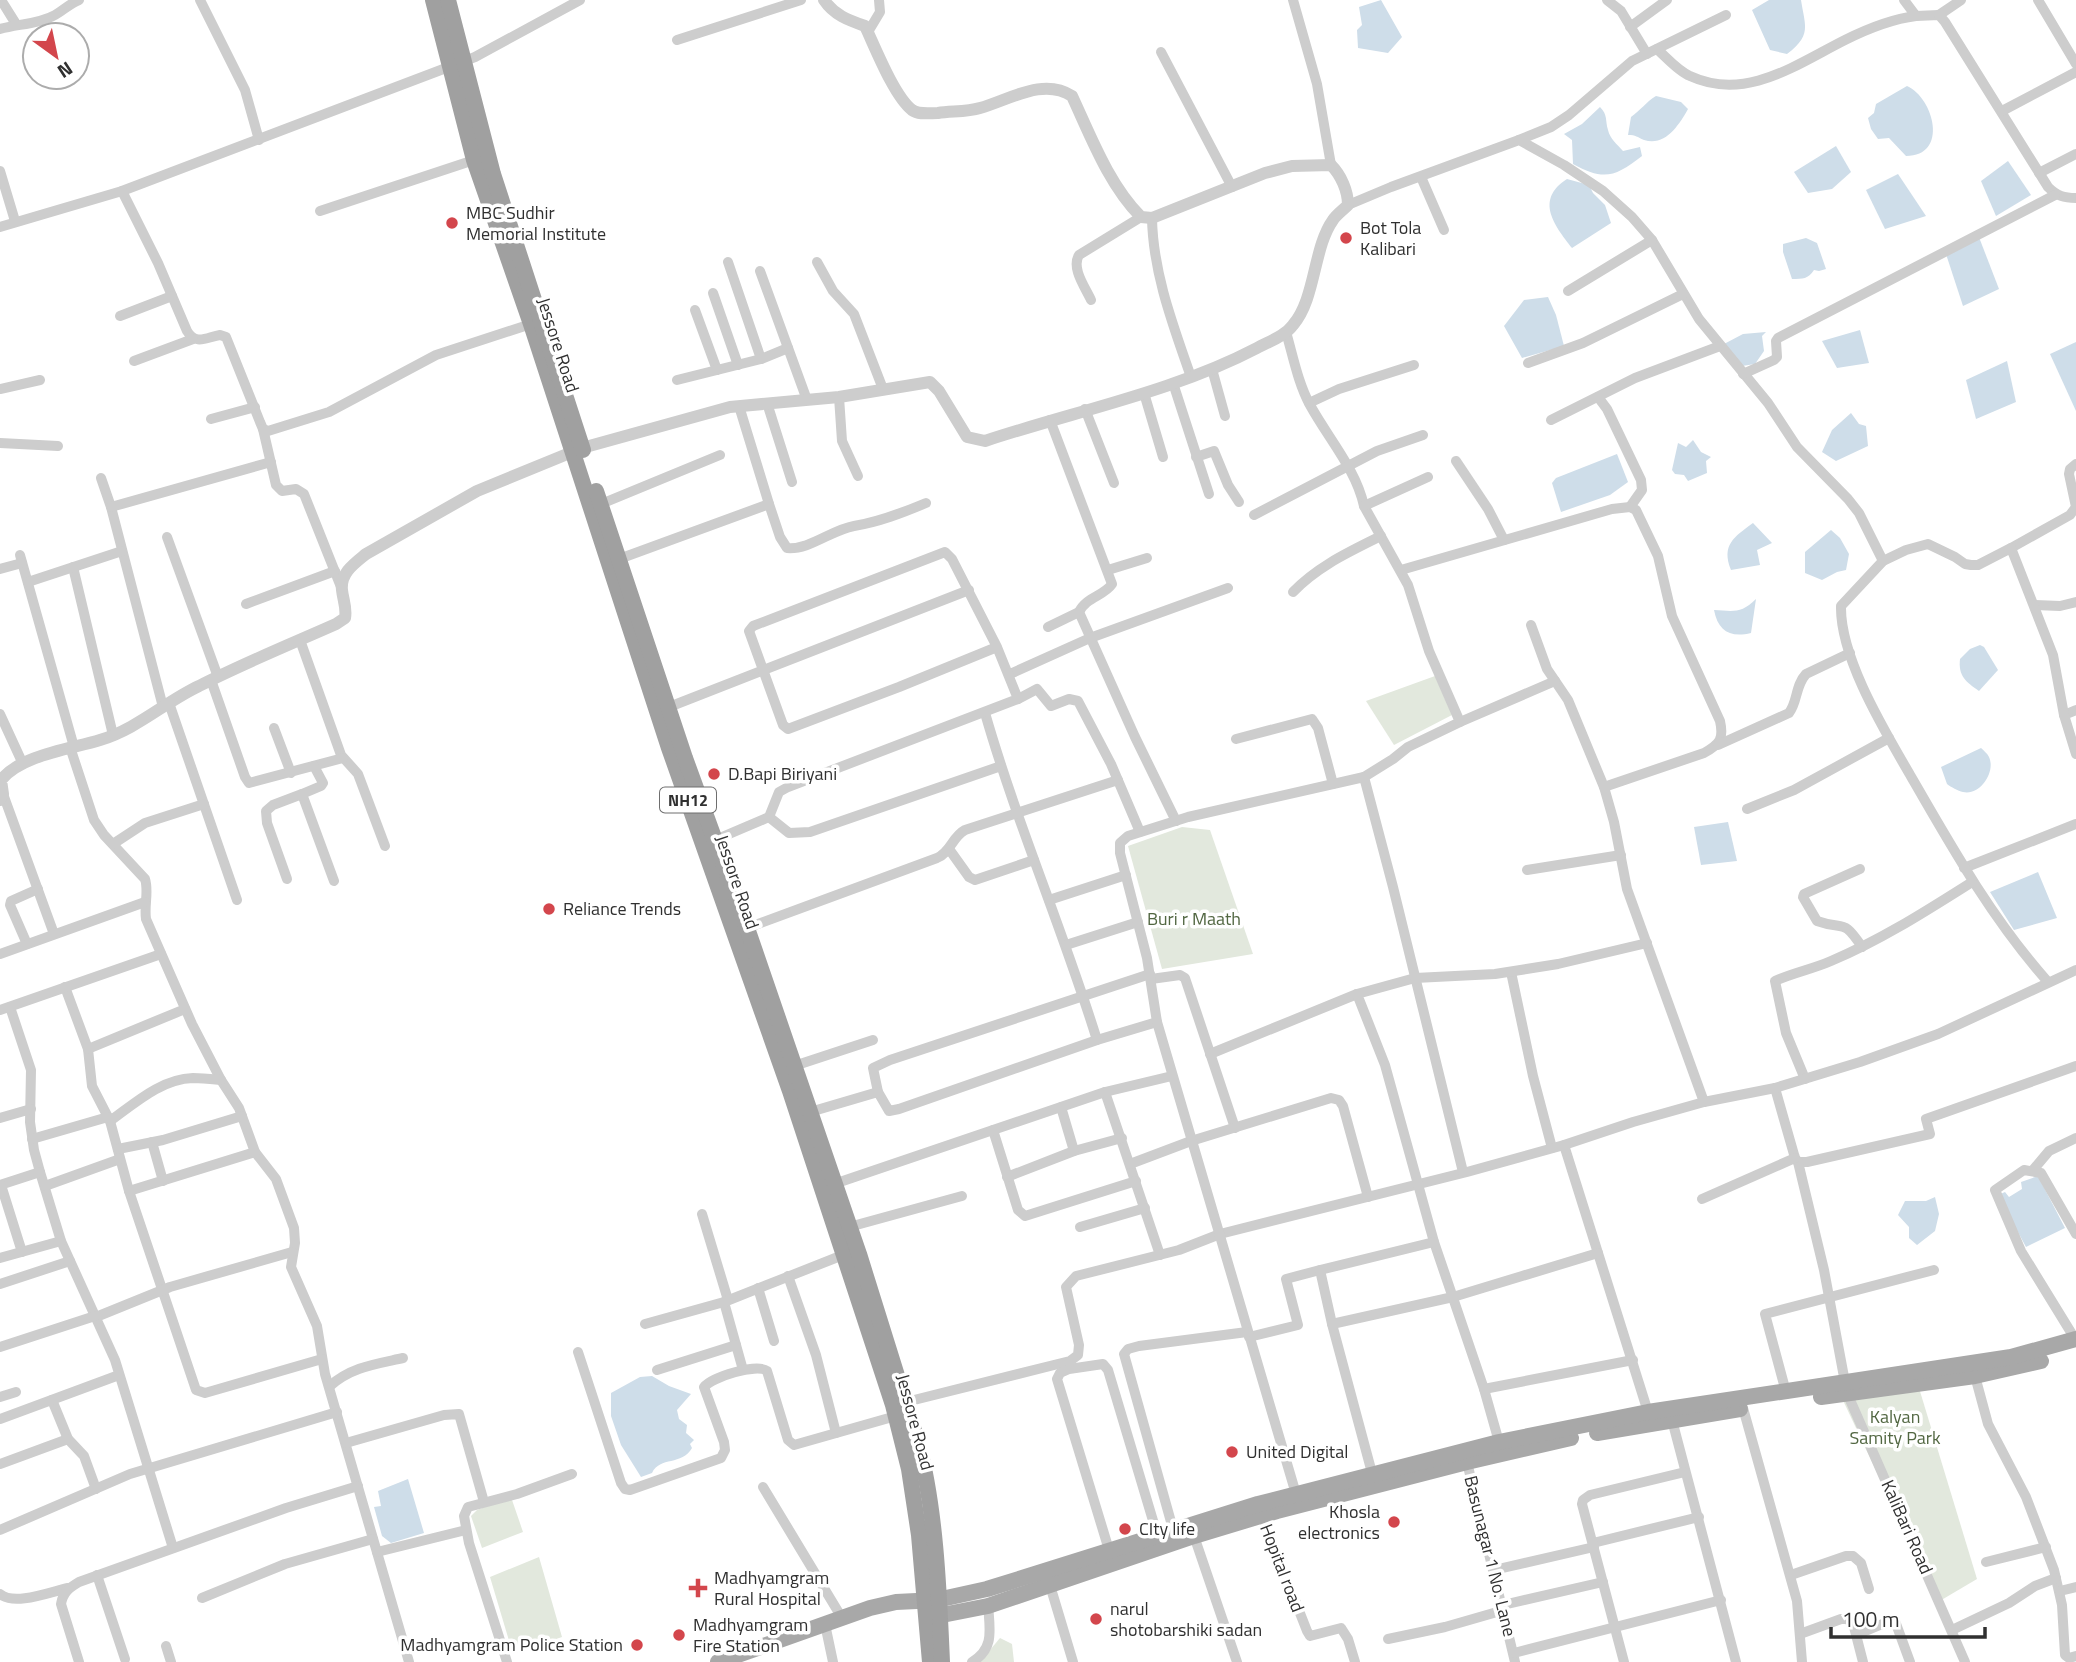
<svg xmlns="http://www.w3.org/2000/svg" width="2076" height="1662" font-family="'Titillium Web',sans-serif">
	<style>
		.green { fill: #e2e8dd }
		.water { fill: #cedde9 }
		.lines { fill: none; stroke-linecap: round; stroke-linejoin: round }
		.minor { stroke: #cdcdcd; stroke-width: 10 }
		.tertiary { stroke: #cdcdcd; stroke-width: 12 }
		.primary { stroke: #a8a8a8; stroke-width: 16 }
		.trunk { stroke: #a0a0a0; stroke-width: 16 }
		.poi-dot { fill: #d3464c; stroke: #fff; stroke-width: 2.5 }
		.labels { text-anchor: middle; stroke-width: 7; stroke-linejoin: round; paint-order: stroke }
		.shield { fill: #fff; stroke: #6e6e6e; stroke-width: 2 }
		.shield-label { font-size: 16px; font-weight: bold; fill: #303030 }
		.poi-label { font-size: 18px; fill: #303030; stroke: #fff; text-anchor: start }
		.street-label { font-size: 18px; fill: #303030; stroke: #fff }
		.park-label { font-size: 18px; fill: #526742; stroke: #fff }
	</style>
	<rect width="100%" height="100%" fill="#fff"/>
	<g class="green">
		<polygon points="1435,676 1452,715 1394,745 1366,701"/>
		<polygon points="1182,827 1210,830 1253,954 1162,969 1128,846"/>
		<polygon points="1919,1388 1977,1579 1938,1602 1840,1394"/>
		<polygon points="511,1497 523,1532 482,1548 471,1516 477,1510"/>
		<polygon points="539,1557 562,1637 513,1654 490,1577"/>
		<polygon points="1000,1638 1012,1644 1014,1662 980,1662"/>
	</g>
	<g class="water">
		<polygon points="1381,0 1402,37 1388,53 1358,48 1357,30 1362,25 1359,7"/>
		<path d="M1769,0H1801C1805,26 1812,35 1787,54L1770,50L1752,10Z"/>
		<path d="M1907,86C1934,98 1949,156 1906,156L1889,138L1878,139L1871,129L1868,118L1874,113L1876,104Z"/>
		<path d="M1656,96L1681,102L1688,109C1679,125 1665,147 1644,140C1637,137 1636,135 1628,135L1631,117C1641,110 1646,102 1656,96Z"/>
		<path d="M1600,107C1608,115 1605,120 1608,130C1610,139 1617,144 1623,151L1640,147L1642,156C1615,177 1604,181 1573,164L1572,140L1564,134L1582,124Z"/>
		<polygon points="1836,146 1851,172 1832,189 1808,193 1794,172"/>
		<polygon points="2008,161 2031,195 1996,216 1981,181"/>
		<polygon points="1898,174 1926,216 1885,229 1866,190"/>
		<path d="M1567,179L1589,185L1593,193L1605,205L1611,223L1572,248C1555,226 1534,200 1567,179Z"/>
		<polygon points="1977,232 1999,289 1963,306 1944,248"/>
		<path d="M1806,238L1817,243L1826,269L1819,271L1814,270C1808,279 1803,279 1792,279L1783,252V244Z"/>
		<polygon points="1548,297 1556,315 1564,346 1522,358 1504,326 1524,300"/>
		<polygon points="1860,330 1869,363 1837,368 1822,341"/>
		<polygon points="1766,332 1762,336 1764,351 1755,364 1742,366 1724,344 1743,334"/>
		<polygon points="2076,342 2076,411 2050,354"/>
		<polygon points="2007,361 2016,402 1976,419 1966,380"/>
		<polygon points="1851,413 1859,424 1866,426 1868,446 1836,461 1822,452 1832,430"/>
		<polygon points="1693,440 1701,452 1711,457 1706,461 1707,473 1688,481 1684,475 1675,474 1672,470 1678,443 1686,447"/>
		<polygon points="1617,454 1628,482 1610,495 1561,512 1552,483 1556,478"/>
		<path d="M1753,523L1772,543L1757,550L1760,565L1731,570C1721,545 1734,537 1753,523Z"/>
		<polygon points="1831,530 1840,538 1849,554 1846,570 1837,572 1822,580 1805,573 1805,552"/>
		<path d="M1756,599L1751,633C1730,638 1718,631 1714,610C1733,611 1741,614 1756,599Z"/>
		<path d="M1980,645L1984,647L1998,670L1979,691C1966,682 1958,676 1960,659L1970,649Z"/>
		<path d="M1981,748C1984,751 1987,753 1989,757C1996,772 1980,796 1963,792C1958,791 1951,787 1947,784L1941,767Z"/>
		<polygon points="1728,822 1737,861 1701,865 1694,827"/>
		<polygon points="2038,872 2057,918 2014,930 1990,892"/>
		<polygon points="2038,1176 2065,1228 2026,1247 1998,1195 2005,1192 2009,1197 2022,1189 2021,1182"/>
		<polygon points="1935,1197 1939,1214 1935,1231 1917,1245 1909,1238 1909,1227 1898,1215 1905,1201 1926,1201"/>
		<path d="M652,1376L669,1386L691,1394L677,1410L679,1419L687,1425L686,1433L694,1440L690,1444L692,1448C682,1466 660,1456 652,1473L641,1477L621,1445L611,1416V1393L640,1377Z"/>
		<polygon points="408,1479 424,1533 391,1543 382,1536 374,1507 381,1506 378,1491"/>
	</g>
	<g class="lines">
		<g class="minor">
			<polyline points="1,0 16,24"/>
			<polyline points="200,0 245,90 259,140"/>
			<polyline points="1293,0 1317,84 1331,165"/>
			<polyline points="1607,0 1621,11 1647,54"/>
			<path d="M1904,0L1916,16L1939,15L1945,22L2048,187C2057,196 2064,198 2076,198"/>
			<polyline points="2038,0 2076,64"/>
			<polyline points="1939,15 1961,0"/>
			<polyline points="1630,27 1667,0"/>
			<path d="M0,29C18,24 39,24 55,15C64,10 69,4 79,0"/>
			<polyline points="868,32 880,12 879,0"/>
			<polyline points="677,40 801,0"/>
			<path d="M1657,49C1667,58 1678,71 1690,76C1746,102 1797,64 1845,40C1867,29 1892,19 1916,16"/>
			<polyline points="1161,52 1232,187"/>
			<polyline points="2002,111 2076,72"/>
			<polyline points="1519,140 1551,127 1569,115 1632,61 1726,15"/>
			<polyline points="0,171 15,221"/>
			<polyline points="2039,173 2076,154"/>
			<polyline points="1421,177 1444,230"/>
			<polyline points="122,191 475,57 580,0"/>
			<polyline points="1348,205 1391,187 1519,140 1564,165 1603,191 1632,217 1652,240 1699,319 1768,403 1797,447 1848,499 1859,513 1883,561"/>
			<polyline points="320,211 474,160"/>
			<path d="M1152,218C1153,273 1173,325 1191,377"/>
			<path d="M0,227L122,191L158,263L187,331C196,346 207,337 220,335L226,337L260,422L263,429L268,431L329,412L436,355L531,324"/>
			<polyline points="728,262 761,359"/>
			<polyline points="817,262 833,291 854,314 883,389"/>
			<polyline points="760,271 807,400"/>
			<polyline points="1568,291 1652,240"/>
			<polyline points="713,293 738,365"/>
			<path d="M1091,300C1085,287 1071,268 1079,255L1141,217"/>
			<polyline points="695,310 717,370"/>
			<polyline points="120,316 172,296"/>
			<path d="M1286,332C1293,356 1298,383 1310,405C1328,438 1356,469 1364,506L1408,585L1429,651L1460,722L1408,747L1393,759L1364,777"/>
			<polyline points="134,361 193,339"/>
			<polyline points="1528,363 1583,343 1683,294"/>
			<polyline points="1212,369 1225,416"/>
			<polyline points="1743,374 1774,360 1777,357 1776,341 1778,338 2055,195"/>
			<polyline points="677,380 761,359 788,348"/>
			<polyline points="1173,383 1209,494"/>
			<polyline points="0,389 40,380"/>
			<polyline points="1144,393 1163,457"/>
			<polyline points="839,397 842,441 858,476"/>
			<polyline points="1598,397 1607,409 1641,480 1642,490 1630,507"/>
			<polyline points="767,403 792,482"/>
			<polyline points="1309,403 1339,389 1414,365"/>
			<path d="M739,406L769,504L780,537L787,548C810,550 831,530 854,526C879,522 902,513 926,503"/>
			<polyline points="1085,409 1114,483"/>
			<polyline points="211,419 255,407"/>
			<path d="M1050,420L1112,584C1104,596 1086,597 1079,612"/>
			<polyline points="1551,420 1635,378 1720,346"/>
			<polyline points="263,429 276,485 282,491 296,489 304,494 341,587"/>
			<polyline points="0,443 58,446"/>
			<polyline points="1196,457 1214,451 1228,485 1239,502"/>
			<polyline points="1456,461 1488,509 1504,540"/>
			<polyline points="101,478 111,507 163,707"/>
			<polyline points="601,504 720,455"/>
			<polyline points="1364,506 1428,477"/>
			<polyline points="111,507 271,462"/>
			<polyline points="1254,515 1377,451 1423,435"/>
			<polyline points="167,537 218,677"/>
			<polyline points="2011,548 2070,515 2076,507 2069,474 2070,469 2076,464"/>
			<polyline points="20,555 74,747"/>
			<polyline points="619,559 769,504"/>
			<polyline points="73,567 113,735"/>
			<polyline points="0,569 22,563"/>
			<polyline points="1108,570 1147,558"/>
			<path d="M1401,570L1612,509L1630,507L1636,510L1658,556L1672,616L1720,721C1724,739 1720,744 1704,753L1604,787"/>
			<polyline points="28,582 122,551"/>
			<path d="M1293,592C1318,566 1349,552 1381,536"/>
			<polyline points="246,604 335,571"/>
			<polyline points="2035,605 2060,606 2076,602"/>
			<polyline points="1531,625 1547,669 1568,700 1604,787 1614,822 1627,889 1704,1102"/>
			<polyline points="1048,627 1079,612 1135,737 1176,821"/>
			<polyline points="300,640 341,755 358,774 385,846"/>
			<polyline points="1010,674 1090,638 1228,588"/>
			<polyline points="211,680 245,777 249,783 343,758"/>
			<polyline points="1018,699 1037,689 1051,706 1069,699 1078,701 1111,764 1140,832"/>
			<polyline points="169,703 237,900"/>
			<polyline points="669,707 969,590"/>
			<path d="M985,713C1017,824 1063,930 1097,1040"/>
			<polyline points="0,714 23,764"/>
			<polyline points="2064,715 2076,710"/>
			<polyline points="1460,722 1555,681"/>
			<polyline points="274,728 291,773"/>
			<polyline points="1236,739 1312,719 1318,728 1333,784"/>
			<path d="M1718,745L1789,713C1798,701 1795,686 1806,674L1850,653"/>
			<path d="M70,747L94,820L104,835L145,879C149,891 144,905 146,919L192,1024L221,1080L239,1108L255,1152L276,1179L294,1228L295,1243L291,1267L317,1326L325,1374L409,1662"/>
			<polyline points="314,766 323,783 321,786 302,794 334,881"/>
			<polyline points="3,794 54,934"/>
			<polyline points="1747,809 1794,790 1889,738"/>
			<polyline points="769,817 789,833 810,832 1001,766"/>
			<polyline points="715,840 769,817 779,792 788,787 1018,699 997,647 952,559 945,552 753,626 749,631 783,725 788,729 899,687 997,647"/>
			<polyline points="113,844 145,823 204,804"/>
			<polyline points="949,849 969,877 975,880 1034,860"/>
			<polyline points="1964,868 2076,824"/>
			<path d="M1860,869L1804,894L1803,897L1817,921C1845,931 1842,917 1862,947"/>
			<polyline points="1527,870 1621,855"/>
			<polyline points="287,879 267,823 266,811 273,805 302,794"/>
			<polyline points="1049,900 1126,875"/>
			<path d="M747,928L937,858C951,852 952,837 965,830L1118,780"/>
			<polyline points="27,944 10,905 11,901 38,889"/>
			<polyline points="1066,945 1138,922"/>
			<polyline points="0,954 145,902"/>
			<polyline points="1511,972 1533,1076 1552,1148"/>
			<polyline points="1151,979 1180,975 1185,978 1235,1128"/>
			<path d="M2048,982C1992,919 1951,846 1909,773C1883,728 1840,657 1841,606L1883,561L1906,550L1928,544L1955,557L1965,564L1971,565H1978L2011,548L2053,655L2064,715L2076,754"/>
			<polyline points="65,987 88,1049 92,1086 110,1121 129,1191 196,1390 205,1393 322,1359"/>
			<polyline points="10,1007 31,1070 30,1122 34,1150 40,1172 61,1241 115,1360 173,1548"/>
			<polyline points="0,1010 161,954"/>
			<polyline points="88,1049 185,1009"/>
			<polyline points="1210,1054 1357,994"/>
			<polyline points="794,1066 873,1040"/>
			<path d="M1805,1079L1786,1033L1775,981C1792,973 1813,969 1831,961C1881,940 1926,911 1972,882"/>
			<polyline points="1775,1088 1795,1158 1798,1162 1807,1162 1930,1134 1926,1119 2076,1066"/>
			<polyline points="878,1092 873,1068 890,1060 1150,974"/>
			<polyline points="1105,1092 1160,1255"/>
			<polyline points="1061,1107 1074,1151 1122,1138"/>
			<polyline points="810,1112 878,1092 889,1111 899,1109 1097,1040 1157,1022"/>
			<polyline points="0,1118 31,1109"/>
			<path d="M110,1121C135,1103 161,1079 193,1078C202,1078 211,1079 221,1080"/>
			<polyline points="993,1130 1018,1210 1025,1216 1136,1181"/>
			<polyline points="32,1139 108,1117"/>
			<polyline points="152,1142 163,1181"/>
			<polyline points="1564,1145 1648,1412"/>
			<polyline points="118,1149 163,1140 242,1116"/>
			<polyline points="1798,1162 1824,1270 1847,1393 1965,1662"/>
			<polyline points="1130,1164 1191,1141 1331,1098 1339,1100 1343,1106 1368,1197"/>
			<polyline points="2033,1170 2049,1151 2076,1138"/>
			<polyline points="1007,1177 1074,1151"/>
			<polyline points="834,1184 1105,1092 1172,1076"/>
			<polyline points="0,1185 40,1172"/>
			<polyline points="1,1185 22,1252"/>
			<polyline points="45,1186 120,1159"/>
			<polyline points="129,1191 255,1152"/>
			<polyline points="1702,1199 1795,1158"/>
			<polyline points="702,1214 728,1300"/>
			<polyline points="849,1227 962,1196"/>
			<polyline points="1080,1227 1145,1208"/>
			<polyline points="0,1258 61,1241"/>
			<polyline points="788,1276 816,1355 836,1433"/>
			<polyline points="0,1284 70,1261"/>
			<polyline points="758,1288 774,1341"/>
			<polyline points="724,1302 743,1370"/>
			<polyline points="96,1317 170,1287 292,1252"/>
			<polyline points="645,1324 724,1302 843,1255"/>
			<polyline points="1332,1324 1453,1297 1598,1253"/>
			<polyline points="1249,1337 1298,1325 1286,1279 1320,1270"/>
			<polyline points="2075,1339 2021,1251 1995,1190 2024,1170 2041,1173 2076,1234"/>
			<polyline points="0,1347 95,1316"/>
			<path d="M578,1352L621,1483L625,1489L630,1490L721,1458L725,1450L724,1442L704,1387C712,1377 757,1363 767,1371L788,1440L794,1445L896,1416"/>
			<polyline points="657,1370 736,1345"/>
			<polyline points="1975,1376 1988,1424 2026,1497 2054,1570 2062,1605 2065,1655 2069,1658 2076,1656"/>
			<path d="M330,1386C351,1367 376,1364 403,1358"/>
			<polyline points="1484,1389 1633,1360"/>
			<polyline points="1786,1392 1765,1314 1934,1270"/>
			<polyline points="0,1397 16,1392"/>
			<polyline points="52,1400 68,1439 84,1456 96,1489"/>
			<polyline points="906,1402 1070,1361 1078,1355 1079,1345 1066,1287 1076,1276 1179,1250 1220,1234 1467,1172 1564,1145 1633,1122 1704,1102 1775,1088 1860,1062 1938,1034 2076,970"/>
			<polyline points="1743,1408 1797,1601 1802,1662"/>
			<polyline points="0,1419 119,1375"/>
			<polyline points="1672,1420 1736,1662"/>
			<polyline points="1499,1442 1484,1389 1434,1242 1385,1065 1357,994 1415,978 1495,974 1558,964 1647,943"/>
			<polyline points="346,1443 444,1415 459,1414 484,1502"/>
			<polyline points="1466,1458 1515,1662"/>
			<polyline points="0,1464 68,1439"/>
			<polyline points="1372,1473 1332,1324 1320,1270 1434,1242"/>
			<polyline points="763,1487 842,1618"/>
			<polyline points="1296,1494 1157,1022 1147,958 1120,853 1120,843 1128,836 1188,817 1364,777 1393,887 1463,1172"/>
			<polyline points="1260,1511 1307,1631 1310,1636 1341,1628 1348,1639 1355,1662"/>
			<polyline points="1173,1529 1124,1354 1128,1349 1139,1346 1247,1332"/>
			<polyline points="0,1530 130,1474 337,1412"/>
			<polyline points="1193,1533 1237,1662"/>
			<polyline points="1593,1543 1699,1517"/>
			<polyline points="1109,1550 1057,1379 1060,1373 1069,1369 1103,1364 1108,1370 1157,1534"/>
			<polyline points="377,1552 466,1530"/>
			<polyline points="1986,1562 2046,1547"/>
			<polyline points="1494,1570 1594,1547"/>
			<polyline points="97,1575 125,1659"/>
			<polyline points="1791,1575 1846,1556 1853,1556 1861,1563 1869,1589"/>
			<polyline points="1049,1582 1073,1662"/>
			<polyline points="2060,1591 2076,1587"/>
			<path d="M0,1594C14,1606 50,1592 68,1588"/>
			<polyline points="202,1598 285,1564 373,1539"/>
			<polyline points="1503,1605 1603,1582"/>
			<polyline points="825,1624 833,1662"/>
			<polyline points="1952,1630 2009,1603 2035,1586 2056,1578"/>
			<polyline points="1800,1634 1841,1619 1848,1619 1854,1627 1863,1662"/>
			<polyline points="1856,1635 1892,1620 1895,1621 1910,1662"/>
			<polyline points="1388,1639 1445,1627 1504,1610"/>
			<polyline points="166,1646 171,1662"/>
			<polyline points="1514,1653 1721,1600"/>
			<path d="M79,1662L61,1604C63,1592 69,1588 79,1582L286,1508L358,1486"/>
			<polyline points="507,1662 469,1543 464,1516 468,1507 517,1494 572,1474"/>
			<path d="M972,1662C996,1648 989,1627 988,1603"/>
			<polyline points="1624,1662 1582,1504 1583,1500 1590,1495 1685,1472"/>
		</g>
		<path class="tertiary" d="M0,800L3,794L1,780C21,755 71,749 100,740C137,729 165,702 199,686C244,663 291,644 336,624L345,618C347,608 343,600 342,590C340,573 355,563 366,554L477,491L582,448L730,407L839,397L930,382L939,391L967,437L985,441C1075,411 1173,392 1257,348C1270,341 1285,336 1293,325C1316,298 1313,248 1333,220C1336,215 1343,210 1348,205C1348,191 1341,175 1331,165L1292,166L1265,173L1152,218L1141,217C1109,185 1091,137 1072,96C1043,77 1009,100 980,108C967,112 951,111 938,113C929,113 919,115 912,110C894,96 875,47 865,26C848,20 834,15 824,0"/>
		<g class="primary">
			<polyline points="1821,1397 1975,1376 2041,1361"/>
			<polyline points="1597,1433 1740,1409"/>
			<polyline points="927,1618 988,1606 1194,1536 1277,1511 1467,1462 1571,1438"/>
			<polyline points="718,1662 870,1608 896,1602 937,1600 987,1589 1258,1504 1499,1442 1648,1412 2011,1357 2076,1339"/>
		</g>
		<g class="trunk">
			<polyline points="433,0 474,160 531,324 669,748 790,1091 893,1405 909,1469 919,1535 930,1662"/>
			<polyline points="448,0 493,174 583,450"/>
			<path d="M596,491L685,758L747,928L859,1254L918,1443C936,1509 939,1593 942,1662"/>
		</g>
	</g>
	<g class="poi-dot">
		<circle cx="452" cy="223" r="7"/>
		<circle cx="1346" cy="238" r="7"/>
		<circle cx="714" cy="774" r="7"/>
		<circle cx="549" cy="909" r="7"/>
		<circle cx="1232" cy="1452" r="7"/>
		<circle cx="1394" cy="1522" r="7"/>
		<circle cx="1125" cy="1529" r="7"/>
		<path d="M694.5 1577.5h7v7h7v7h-7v7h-7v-7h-7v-7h7z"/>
		<circle cx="1096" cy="1619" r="7"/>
		<circle cx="679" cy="1635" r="7"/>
		<circle cx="637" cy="1645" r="7"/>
	</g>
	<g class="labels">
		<rect class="shield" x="660" y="787.5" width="56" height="25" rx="5"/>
		<g class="shield-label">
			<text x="688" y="806">NH12</text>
		</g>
		<g class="poi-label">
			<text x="466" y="219">MBC Sudhir<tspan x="466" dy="21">Memorial Institute</tspan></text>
			<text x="1360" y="234">Bot Tola<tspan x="1360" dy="21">Kalibari</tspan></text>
			<text x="728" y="780">D.Bapi Biriyani</text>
			<text x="563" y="915">Reliance Trends</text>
			<text x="1246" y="1458">United Digital</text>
			<text x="1380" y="1518" text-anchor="end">Khosla<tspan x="1380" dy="21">electronics</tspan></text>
			<text x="1139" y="1535">CIty life</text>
			<text x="714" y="1584">Madhyamgram<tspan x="714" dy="21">Rural Hospital</tspan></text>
			<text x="1110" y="1615">narul<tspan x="1110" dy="21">shotobarshiki sadan</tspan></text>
			<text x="693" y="1631">Madhyamgram<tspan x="693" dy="21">Fire Station</tspan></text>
			<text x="623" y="1651" text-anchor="end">Madhyamgram Police Station</text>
		</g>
		<g class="street-label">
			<text transform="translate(558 345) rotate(72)" y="6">Jessore Road</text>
			<text transform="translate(737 882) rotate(71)" y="6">Jessore Road</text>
			<text transform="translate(915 1422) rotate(75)" y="6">Jessore Road</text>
			<text transform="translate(1907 1527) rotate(66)" y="6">KaliBari Road</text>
			<text transform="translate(1490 1556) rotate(76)" y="6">Basunagar 1 No. Lane</text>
			<text transform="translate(1282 1568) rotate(69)" y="6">Hopital road</text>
		</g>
		<g class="park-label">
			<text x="1194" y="925">Buri r Maath</text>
			<text x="1895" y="1423">Kalyan<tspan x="1895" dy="21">Samity Park</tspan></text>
		</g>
	</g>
	<g transform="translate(56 56) rotate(147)"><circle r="33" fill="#ffffff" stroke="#acacac" stroke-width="2"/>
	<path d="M0-5L12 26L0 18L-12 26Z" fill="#d3464c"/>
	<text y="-10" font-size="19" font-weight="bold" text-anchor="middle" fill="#303030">N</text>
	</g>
	<path d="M1831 1627v10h154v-10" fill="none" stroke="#303030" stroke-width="3.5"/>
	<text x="1842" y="1627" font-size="21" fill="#303030" stroke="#ffffff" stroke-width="5" paint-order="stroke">100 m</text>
</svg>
